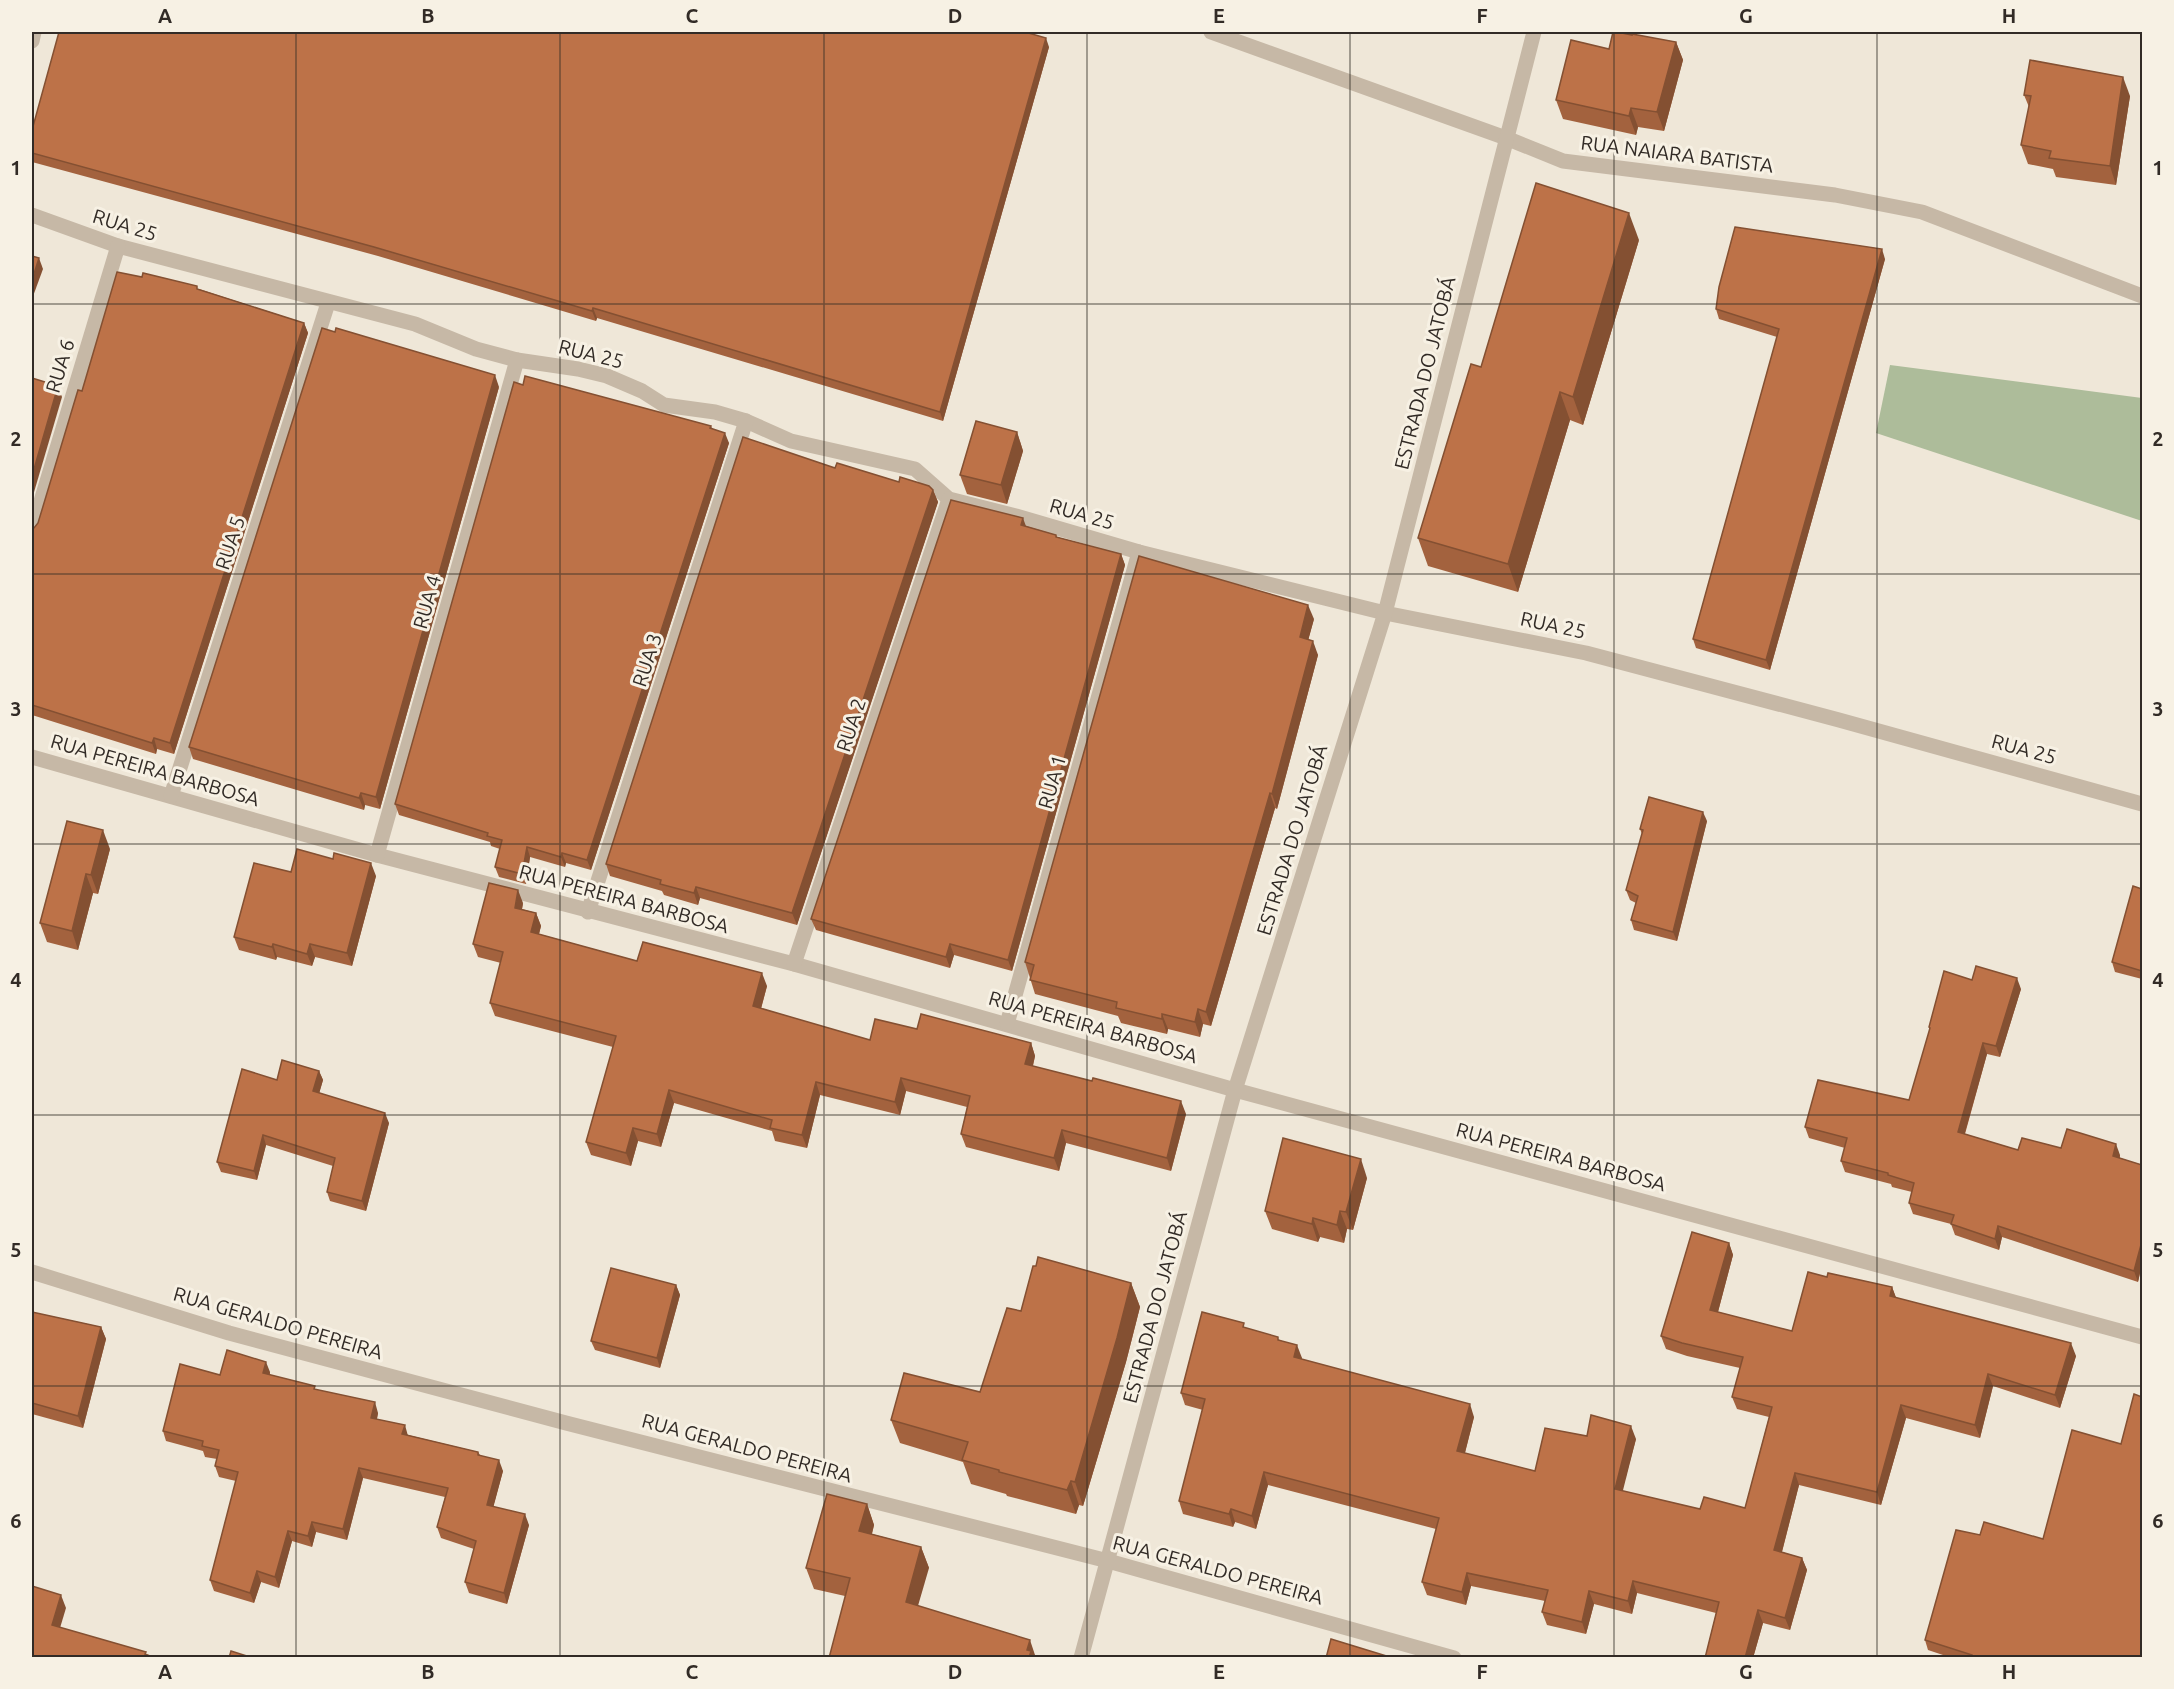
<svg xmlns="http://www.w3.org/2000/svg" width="2174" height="1689" font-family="Ubuntu,sans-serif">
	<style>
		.green { fill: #adbc9a }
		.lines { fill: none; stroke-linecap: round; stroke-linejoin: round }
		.minor { stroke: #c6b8a6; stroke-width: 15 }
		.tertiary { stroke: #c6b8a6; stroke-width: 15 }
		.wall { fill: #a3623e }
		.shaded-wall { fill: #845032 }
		.building { fill: #bd7248; stroke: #845032; stroke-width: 1.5 }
		.grid { fill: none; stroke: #322b26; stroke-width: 1.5; stroke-opacity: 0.55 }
		.labels { text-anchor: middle; stroke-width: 6; stroke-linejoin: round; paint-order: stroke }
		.street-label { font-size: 20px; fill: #322b26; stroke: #f7f1e4 }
		.neatline { fill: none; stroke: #322b26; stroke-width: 2 }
		.grid-label { font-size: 20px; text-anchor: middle; font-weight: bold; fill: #322b26 }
	</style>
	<rect width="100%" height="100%" fill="#efe7d8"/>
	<polygon class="green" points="1890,365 2142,398 2142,521 1876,433"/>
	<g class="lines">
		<g class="minor">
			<polyline points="1211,32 1506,138 1563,161 1835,195 1922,212 2142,296"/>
			<polyline points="32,41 34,32"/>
			<polyline points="32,215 118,246 415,324 476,349 517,360 578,369 607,376 642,391 664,405 715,412 746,421 791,441 915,469 949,499 1016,516 1139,552 1385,613 1586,653 1839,720 2142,804"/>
			<polyline points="32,531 118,246"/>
			<polyline points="32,757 377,855 794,964 1235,1090 2142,1337"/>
			<polyline points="171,796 328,303"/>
			<polyline points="377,855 517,360"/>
			<polyline points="588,912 746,421"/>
			<polyline points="794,964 949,499"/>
			<polyline points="1007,1024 1139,552"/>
			<polyline points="32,1272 229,1333 566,1423 1108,1561 1454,1658"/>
		</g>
		<polyline class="tertiary" points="1081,1658 1235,1090 1385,613 1534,32"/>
	</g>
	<g class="wall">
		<polygon points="1632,35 1676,42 1683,60 1664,131 1638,127 1636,135 1563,119 1556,100 1609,49"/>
		<polygon points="1049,47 943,421 597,318 596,321 378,256 32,162 32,130"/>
		<polygon points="2024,95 2130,96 2116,185 2056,177 2053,169 2028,164 2021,145 2029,107"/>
		<polygon points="1639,240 1583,425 1570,420 1518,592 1428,566 1418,538"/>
		<polygon points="1885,259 1770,670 1696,648 1693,639 1777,337 1719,319 1716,309"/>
		<polygon points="199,289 304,323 308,333 174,754 157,749 156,754 32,715 32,529 34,528 38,523 82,391"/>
		<polygon points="523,385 711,426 712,428 729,443 591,870 566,863 565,867 530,857 526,884 499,877 495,867 500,849 491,846 490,842 399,815 395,804"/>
		<polygon points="499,387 380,809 365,805 364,810 193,759 189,747"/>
		<polygon points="1017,432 1023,451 1007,504 967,494 960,475"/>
		<polygon points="835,468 899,482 933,490 938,502 797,925 700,898 698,905 664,895 662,891 610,876 606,864"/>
		<polygon points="1026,526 1056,535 1057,537 1121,554 1125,565 1012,971 954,955 950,968 816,930 811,919"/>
		<polygon points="1314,619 1308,640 1318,655 1277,809 1275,808 1211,1026 1203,1024 1200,1037 1168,1029 1167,1034 1121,1023 1118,1016 1035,994 1025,962"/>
		<polygon points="1707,821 1677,941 1634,930 1631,920 1636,903 1630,900 1626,890 1642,834 1640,829"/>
		<polygon points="110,849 98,894 93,893 78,950 47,942 40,923"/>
		<polygon points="291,872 376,876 352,966 315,957 312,966 277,957 276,960 239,950 234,937"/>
		<polygon points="2142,889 2142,979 2115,972 2112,962"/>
		<polygon points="523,903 522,909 536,913 541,926 539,934 637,961 767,986 761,1009 870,1040 917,1029 1031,1043 1035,1056 1033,1066 1186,1114 1171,1171 1066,1143 1059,1171 966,1147 961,1134 967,1107 906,1091 900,1115 820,1095 807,1148 775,1141 772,1131 674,1103 661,1147 638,1141 631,1166 591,1155 586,1142 613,1047 495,1016 490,1003 501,963 478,957 473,944"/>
		<polygon points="2021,989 2000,1057 1987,1054 1965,1134 2018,1150 2061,1148 2120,1155 2120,1158 2142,1165 2142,1264 2138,1282 2002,1237 1999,1250 1955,1235 1951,1224 1913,1214 1909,1203 1912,1192 1892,1187 1891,1184 1845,1172 1841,1161 1845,1148 1809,1138 1805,1127 1909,1100 1930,1030 1929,1027"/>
		<polygon points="319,1071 323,1080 319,1093 389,1123 366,1211 330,1201 327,1192 333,1166 266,1145 257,1180 221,1172 217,1162 277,1080"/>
		<polygon points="1367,1178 1353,1230 1347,1229 1344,1243 1320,1237 1318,1242 1272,1229 1265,1211"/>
		<polygon points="1729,1243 1733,1255 1718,1312 1792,1331 1827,1277 1892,1287 1896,1298 2076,1356 2060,1408 1993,1386 1980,1438 1906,1418 1881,1505 1799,1485 1782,1552 1802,1558 1807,1570 1790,1630 1763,1623 1753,1658 1705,1658 1716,1613 1637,1593 1632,1614 1594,1604 1586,1634 1547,1625 1542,1612 1545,1601 1471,1586 1466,1605 1427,1595 1422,1582 1436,1529 1268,1485 1256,1529 1235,1522 1233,1527 1183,1514 1179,1501 1203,1410 1185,1405 1181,1393 1246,1328 1280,1340 1302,1358 1301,1359 1474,1417 1465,1453 1535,1471 1587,1436 1636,1439 1622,1491 1700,1509 1745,1508 1769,1417 1737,1409 1732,1397 1740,1368 1687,1356 1666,1349 1661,1336"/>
		<polygon points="1131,1283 1140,1307 1126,1362 1083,1506 1079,1505 1076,1514 1007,1496 1006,1494 971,1484 963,1462 900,1443 891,1420 980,1392"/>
		<polygon points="676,1285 680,1295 660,1368 595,1350 591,1341"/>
		<polygon points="32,1312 101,1327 106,1339 83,1428 32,1414"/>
		<polygon points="270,1372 270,1375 316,1390 378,1413 377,1419 408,1435 478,1452 480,1455 503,1471 493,1507 529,1525 507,1604 469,1593 465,1582 474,1549 441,1538 437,1527 445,1497 363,1478 347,1540 316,1532 312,1547 292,1541 279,1588 261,1582 254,1603 214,1591 210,1580 236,1481 219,1477 215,1466 217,1459 205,1457 203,1451 166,1441 163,1431 220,1375"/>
		<polygon points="867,1504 874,1525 872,1534 921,1547 929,1568 845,1596 814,1589 806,1568"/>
		<polygon points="1980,1535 2043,1539 2142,1658 1952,1658 1928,1650 1925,1640"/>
	</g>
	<g class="shaded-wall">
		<polygon points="1046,38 1049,47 943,421 940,412"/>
		<polygon points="1676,42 1683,60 1664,131 1657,112"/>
		<polygon points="2123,77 2130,96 2116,185 2110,166"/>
		<polygon points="1631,108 1638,127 1636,135 1629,116"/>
		<polygon points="1629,213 1639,240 1583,425 1573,397"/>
		<polygon points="1882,249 1885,259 1770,670 1766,660"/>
		<polygon points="39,258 43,269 32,299 32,280"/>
		<polygon points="593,308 597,318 596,321 592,311"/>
		<polygon points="304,323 308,333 174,754 170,743"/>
		<polygon points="495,375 499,387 380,809 376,797"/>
		<polygon points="58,386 62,397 32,499 32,476"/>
		<polygon points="1560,392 1570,420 1518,592 1508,564"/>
		<polygon points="1017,432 1023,451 1007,504 1001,485"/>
		<polygon points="725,433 729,443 591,870 587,860"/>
		<polygon points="933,490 938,502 797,925 792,913"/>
		<polygon points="1023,518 1027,529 1021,525"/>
		<polygon points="1121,554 1125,565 1012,971 1008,960"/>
		<polygon points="1308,605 1314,619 1305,652 1300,637"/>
		<polygon points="1313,641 1318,655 1277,809 1272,794"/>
		<polygon points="154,738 157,749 156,754 152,743"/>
		<polygon points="361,793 365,805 364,810 359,798"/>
		<polygon points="1270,793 1275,808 1211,1026 1206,1012"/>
		<polygon points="1703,812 1707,821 1677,941 1673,932"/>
		<polygon points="103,830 110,849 98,894 91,875"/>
		<polygon points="527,847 530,857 526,884 522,874"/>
		<polygon points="562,853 566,863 565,867 561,857"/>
		<polygon points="371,863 376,876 352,966 347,953"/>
		<polygon points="86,874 93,893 78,950 72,931"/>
		<polygon points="696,887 700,898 698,905 694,893"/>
		<polygon points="518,890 523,903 520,921 515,908"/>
		<polygon points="536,913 541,926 536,945 531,932"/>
		<polygon points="273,944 277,957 276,960 272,947"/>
		<polygon points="310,944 315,957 312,966 307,954"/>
		<polygon points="950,944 954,955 950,968 946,957"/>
		<polygon points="762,973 767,986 758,1019 753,1006"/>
		<polygon points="2017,978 2021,989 2000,1057 1996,1046"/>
		<polygon points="1198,1009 1203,1024 1200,1037 1195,1022"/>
		<polygon points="1162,1014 1168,1029 1167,1034 1162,1019"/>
		<polygon points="1031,1043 1035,1056 1030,1077 1025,1064"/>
		<polygon points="1983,1043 1987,1054 1962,1143 1958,1132"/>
		<polygon points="319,1071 323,1080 317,1101 313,1091"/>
		<polygon points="901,1078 906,1091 900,1115 895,1102"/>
		<polygon points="816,1082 820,1095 807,1148 802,1135"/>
		<polygon points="669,1090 674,1103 661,1147 657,1134"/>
		<polygon points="1181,1101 1186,1114 1171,1171 1167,1158"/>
		<polygon points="385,1113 389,1123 366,1211 362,1201"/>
		<polygon points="633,1128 638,1141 631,1166 626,1153"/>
		<polygon points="1062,1130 1066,1143 1059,1171 1054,1158"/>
		<polygon points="263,1135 266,1145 257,1180 254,1171"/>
		<polygon points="2116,1144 2120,1155 2117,1167 2113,1156"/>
		<polygon points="1361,1159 1367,1178 1353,1230 1346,1212"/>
		<polygon points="1340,1211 1347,1229 1344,1243 1337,1225"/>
		<polygon points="1313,1218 1320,1237 1318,1242 1312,1224"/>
		<polygon points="1998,1226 2002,1237 1999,1250 1995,1239"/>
		<polygon points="2142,1241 2142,1264 2138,1282 2134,1271"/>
		<polygon points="1729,1243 1733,1255 1715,1323 1710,1310"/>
		<polygon points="1131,1283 1140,1307 1126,1362 1083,1506 1075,1482"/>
		<polygon points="676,1285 680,1295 660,1368 657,1358"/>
		<polygon points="1892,1287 1897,1300 1890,1296"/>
		<polygon points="101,1327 106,1339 83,1428 78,1416"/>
		<polygon points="2071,1343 2076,1356 2060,1408 2055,1395"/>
		<polygon points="1297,1345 1302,1358 1299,1370 1294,1357"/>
		<polygon points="266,1362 270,1372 267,1383 263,1373"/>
		<polygon points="1988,1374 1993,1386 1980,1438 1975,1425"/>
		<polygon points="375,1402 378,1413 375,1428 371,1418"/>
		<polygon points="1470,1404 1474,1417 1462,1464 1457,1451"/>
		<polygon points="1901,1405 1906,1418 1881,1505 1877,1492"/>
		<polygon points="405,1425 408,1436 402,1434"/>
		<polygon points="1631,1426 1636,1439 1620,1502 1615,1489"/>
		<polygon points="499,1460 503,1471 491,1516 487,1505"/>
		<polygon points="359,1468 363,1478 347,1540 343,1529"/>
		<polygon points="1264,1472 1268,1485 1256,1529 1252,1516"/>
		<polygon points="1795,1473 1799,1485 1779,1563 1774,1550"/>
		<polygon points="1071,1481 1079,1505 1076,1514 1067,1490"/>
		<polygon points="867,1504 874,1525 867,1552 859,1531"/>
		<polygon points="1231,1509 1235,1522 1233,1527 1229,1514"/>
		<polygon points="525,1514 529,1525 507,1604 504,1593"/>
		<polygon points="312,1522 316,1532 312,1547 308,1536"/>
		<polygon points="288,1531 292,1541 279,1588 275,1577"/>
		<polygon points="921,1547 929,1568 913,1623 906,1602"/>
		<polygon points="1802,1558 1807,1570 1790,1630 1785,1618"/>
		<polygon points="257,1571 261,1582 254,1603 250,1593"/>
		<polygon points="1467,1573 1471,1586 1466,1605 1462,1592"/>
		<polygon points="1633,1581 1637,1593 1632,1614 1628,1601"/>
		<polygon points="1589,1591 1594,1604 1586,1634 1582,1622"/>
		<polygon points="61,1595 66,1608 57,1638 52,1625"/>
		<polygon points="1758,1610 1763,1623 1753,1658 1745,1658"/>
		<polygon points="1030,1640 1036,1658 1029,1658 1027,1650"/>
	</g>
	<g class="building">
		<polygon points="59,32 1025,32 1046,38 940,412 593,308 592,311 374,247 32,153 32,130"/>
		<polygon points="1613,32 1617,32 1632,35 1632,34 1676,42 1657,112 1631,108 1629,116 1556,100 1571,40 1609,49"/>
		<polygon points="2030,60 2123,77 2110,166 2049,158 2051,151 2021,145 2031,96 2024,95"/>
		<polygon points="1536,183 1629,213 1573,397 1560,392 1508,564 1418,538 1471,364 1481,367"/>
		<polygon points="1735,227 1882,249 1766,660 1693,639 1779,329 1716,309 1719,287"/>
		<polygon points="32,256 39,258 32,280"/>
		<polygon points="117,272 142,277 143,273 197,286 197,289 304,323 170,743 154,738 152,743 32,705 32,529 34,528 38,523 78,390 82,391"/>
		<polygon points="322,328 335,332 336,328 495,375 376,797 361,793 359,798 189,747"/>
		<polygon points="525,376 711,426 710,428 725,433 587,860 562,853 561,857 527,847 522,874 495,867 502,840 487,836 488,833 395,804 514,382 523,385"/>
		<polygon points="32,378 58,386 32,476"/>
		<polygon points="976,421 1017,432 1001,485 960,475"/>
		<polygon points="743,437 835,468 837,463 899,482 900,477 929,486 933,490 792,913 696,887 694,893 660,884 661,880 606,864"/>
		<polygon points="951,500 1023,518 1021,525 1056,535 1056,537 1121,554 1008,960 950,944 946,957 811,919"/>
		<polygon points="1139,556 1308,605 1300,637 1313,641 1272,794 1270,793 1206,1012 1198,1009 1195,1022 1162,1014 1162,1019 1116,1008 1117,1002 1030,980 1034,965 1025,962"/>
		<polygon points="1649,797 1703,812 1673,932 1631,920 1638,896 1626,890 1643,830 1640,829"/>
		<polygon points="67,821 103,830 91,875 86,874 72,931 40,923"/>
		<polygon points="297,849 333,859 334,853 371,863 347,953 310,944 307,954 273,944 272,947 234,937 254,863 291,872"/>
		<polygon points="489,883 518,890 515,908 536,913 531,932 637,961 643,942 762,973 753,1006 870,1040 875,1019 917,1029 921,1014 1031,1043 1025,1064 1092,1081 1093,1078 1181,1101 1167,1158 1062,1130 1054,1158 961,1134 970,1096 901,1078 895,1102 816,1082 802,1135 770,1128 772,1120 669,1090 657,1134 633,1128 626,1153 586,1142 616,1036 490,1003 503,952 473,944"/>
		<polygon points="2133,886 2142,889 2142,971 2112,962"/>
		<polygon points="1976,966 2017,978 1996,1046 1983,1043 1958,1132 2018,1150 2022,1138 2061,1148 2067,1129 2116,1144 2113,1156 2142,1165 2142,1242 2142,1241 2134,1271 1998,1226 1995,1239 1951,1224 1954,1215 1909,1203 1914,1183 1888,1175 1888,1173 1841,1161 1847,1138 1805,1127 1818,1080 1909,1100 1930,1028 1929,1027 1944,971 1972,980"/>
		<polygon points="282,1060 319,1071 313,1091 385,1113 362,1201 327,1192 335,1158 263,1135 254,1171 217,1162 242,1069 277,1080"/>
		<polygon points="1283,1138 1361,1159 1346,1212 1340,1211 1337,1225 1313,1218 1312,1224 1265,1211"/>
		<polygon points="1692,1232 1729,1243 1710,1310 1792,1331 1808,1272 1827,1277 1828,1273 1892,1287 1890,1296 2071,1343 2055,1395 1988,1374 1975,1425 1901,1405 1877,1492 1795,1473 1774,1550 1802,1558 1785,1618 1758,1610 1745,1658 1705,1658 1719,1602 1633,1581 1628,1601 1589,1591 1582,1622 1542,1612 1548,1590 1467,1573 1462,1592 1422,1582 1439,1518 1264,1472 1252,1516 1231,1509 1229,1514 1179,1501 1205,1399 1181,1393 1202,1312 1244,1323 1243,1327 1278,1337 1278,1340 1297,1345 1294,1357 1470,1404 1457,1451 1535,1471 1545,1428 1587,1436 1591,1415 1631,1426 1615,1489 1700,1509 1704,1497 1745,1508 1772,1407 1732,1397 1743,1357 1682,1343 1661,1336"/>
		<polygon points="1038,1257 1131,1283 1117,1338 1075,1482 1071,1481 1067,1490 999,1472 999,1470 962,1460 968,1442 891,1420 904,1373 980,1392 1007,1308 1021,1311 1033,1266 1036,1266"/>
		<polygon points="611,1268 676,1285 657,1358 591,1341"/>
		<polygon points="32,1312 101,1327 78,1416 32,1403"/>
		<polygon points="227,1350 266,1362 263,1373 315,1386 314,1389 375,1402 371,1418 405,1425 402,1434 478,1452 478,1455 499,1460 487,1505 525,1514 504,1593 465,1582 476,1541 437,1527 448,1488 359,1468 343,1529 312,1522 308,1536 288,1531 275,1577 257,1571 250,1593 210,1580 238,1472 215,1466 219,1450 202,1446 203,1441 163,1431 180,1364 220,1375"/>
		<polygon points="2134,1394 2142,1397 2142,1658 1971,1658 1972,1655 1925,1640 1956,1530 1980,1535 1984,1522 2043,1539 2072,1430 2121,1444"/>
		<polygon points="827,1494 867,1504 859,1531 921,1547 906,1602 1030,1640 1027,1650 1031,1651 1029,1658 829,1658 850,1578 806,1568"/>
		<polygon points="32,1586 61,1595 52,1625 146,1652 145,1654 155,1658 32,1658"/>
		<polygon points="1331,1639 1393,1658 1326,1658"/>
		<polygon points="231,1651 253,1658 229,1658"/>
	</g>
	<path class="grid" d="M296,32V1658M560,32V1658M824,32V1658M1087,32V1658M1350,32V1658M1614,32V1658M1877,32V1658M32,304H2142M32,574H2142M32,844H2142M32,1115H2142M32,1386H2142"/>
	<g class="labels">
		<g class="street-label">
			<text transform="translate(1677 154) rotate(7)" y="7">RUA NAIARA BATISTA</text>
			<text transform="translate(125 225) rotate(17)" y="7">RUA 25</text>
			<text transform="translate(591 354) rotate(14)" y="7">RUA 25</text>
			<text transform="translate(60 366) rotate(-73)" y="7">RUA 6</text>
			<text transform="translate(1425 373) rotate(-76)" y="7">ESTRADA DO JATOBÁ</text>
			<text transform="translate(1082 514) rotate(16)" y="7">RUA 25</text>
			<text transform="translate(230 543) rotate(-72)" y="7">RUA 5</text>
			<text transform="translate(427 602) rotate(-74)" y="7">RUA 4</text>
			<text transform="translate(1553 625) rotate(12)" y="7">RUA 25</text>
			<text transform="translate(647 660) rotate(-72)" y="7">RUA 3</text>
			<text transform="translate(851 725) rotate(-72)" y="7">RUA 2</text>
			<text transform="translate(2024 749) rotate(15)" y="7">RUA 25</text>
			<text transform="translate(155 770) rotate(16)" y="7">RUA PEREIRA BARBOSA</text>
			<text transform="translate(1052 782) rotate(-74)" y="7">RUA 1</text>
			<text transform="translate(1292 840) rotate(-73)" y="7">ESTRADA DO JATOBÁ</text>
			<text transform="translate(624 899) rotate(15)" y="7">RUA PEREIRA BARBOSA</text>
			<text transform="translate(1093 1027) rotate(16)" y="7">RUA PEREIRA BARBOSA</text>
			<text transform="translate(1561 1157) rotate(15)" y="7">RUA PEREIRA BARBOSA</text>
			<text transform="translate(1155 1307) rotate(-75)" y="7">ESTRADA DO JATOBÁ</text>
			<text transform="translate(278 1323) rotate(16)" y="7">RUA GERALDO PEREIRA</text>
			<text transform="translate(747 1448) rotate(15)" y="7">RUA GERALDO PEREIRA</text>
			<text transform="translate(1218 1570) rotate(15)" y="7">RUA GERALDO PEREIRA</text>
		</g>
	</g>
	<rect width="2174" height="1689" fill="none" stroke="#f7f1e4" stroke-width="66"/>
	<rect x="33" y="33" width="2108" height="1623" class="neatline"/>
	<g class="grid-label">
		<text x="165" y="23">A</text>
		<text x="428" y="23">B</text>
		<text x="692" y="23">C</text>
		<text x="955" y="23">D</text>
		<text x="1219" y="23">E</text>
		<text x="1482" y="23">F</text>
		<text x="1746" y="23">G</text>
		<text x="2009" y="23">H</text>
		<text x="16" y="175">1</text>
		<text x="2158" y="175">1</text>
		<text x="16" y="446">2</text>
		<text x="2158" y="446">2</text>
		<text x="16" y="716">3</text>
		<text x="2158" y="716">3</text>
		<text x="16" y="987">4</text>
		<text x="2158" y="987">4</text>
		<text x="16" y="1257">5</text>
		<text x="2158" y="1257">5</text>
		<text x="16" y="1528">6</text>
		<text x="2158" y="1528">6</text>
		<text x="165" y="1679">A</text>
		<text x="428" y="1679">B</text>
		<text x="692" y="1679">C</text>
		<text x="955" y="1679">D</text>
		<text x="1219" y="1679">E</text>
		<text x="1482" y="1679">F</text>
		<text x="1746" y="1679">G</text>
		<text x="2009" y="1679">H</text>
	</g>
</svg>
